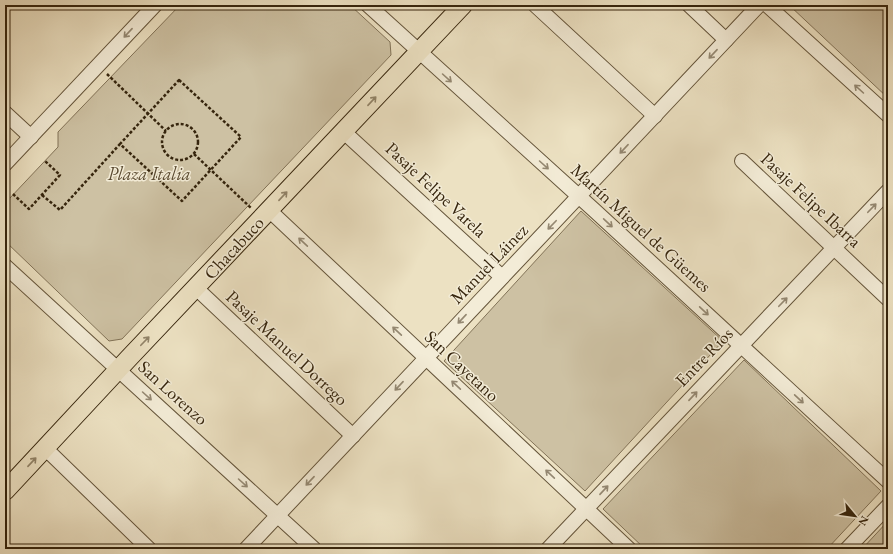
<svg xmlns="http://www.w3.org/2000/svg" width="893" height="554" font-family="'EB Garamond',serif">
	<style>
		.green { fill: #cdc1a3; stroke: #827358 }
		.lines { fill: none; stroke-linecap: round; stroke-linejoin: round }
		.minor-casing { stroke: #64543a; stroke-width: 16 }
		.major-casing { stroke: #36250d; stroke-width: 20 }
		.path { stroke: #36250d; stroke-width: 2.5; stroke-dasharray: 3 2; stroke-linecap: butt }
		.minor { stroke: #f3ecd7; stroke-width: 14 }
		.major { stroke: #ece1c2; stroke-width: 18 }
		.oneway { stroke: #948872 }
		.oneway2 { stroke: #918368 }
		.labels { text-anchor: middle; stroke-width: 3; stroke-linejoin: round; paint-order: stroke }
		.park-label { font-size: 18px; font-style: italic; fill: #5c4c32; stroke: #f3ecd7 }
		.street-label { font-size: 18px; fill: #36250d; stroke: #f3ecd7 }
	</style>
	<rect width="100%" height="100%" fill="#ece1c2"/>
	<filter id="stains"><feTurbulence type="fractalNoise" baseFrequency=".005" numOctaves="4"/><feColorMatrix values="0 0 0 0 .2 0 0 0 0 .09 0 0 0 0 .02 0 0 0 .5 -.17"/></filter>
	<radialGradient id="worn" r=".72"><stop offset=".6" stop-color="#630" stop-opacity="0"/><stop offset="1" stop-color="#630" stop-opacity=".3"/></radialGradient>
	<g class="green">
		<polygon points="180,5 350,5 390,42 391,55 122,339 109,341 5,241 5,199 9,199 58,147 58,132"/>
		<polygon points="789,5 888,5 888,98"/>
		<polygon points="581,211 723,341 585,491 444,361"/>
		<polygon points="744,360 881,491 827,549 645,549 603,509"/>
		<polygon points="888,521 888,549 862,549"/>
	</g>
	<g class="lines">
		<defs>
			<g id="minor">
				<polyline points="368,5 594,210 888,481"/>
				<polyline points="535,5 655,116"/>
				<polyline points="689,5 726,40"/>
				<polyline points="767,5 888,115"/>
				<polyline points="5,113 31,137"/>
				<polyline points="344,132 502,277"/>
				<polyline points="742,161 888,299"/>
				<polyline points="5,164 155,5"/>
				<polyline points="269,210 629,549"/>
				<polyline points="5,266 314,549"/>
				<polyline points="196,288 353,436"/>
				<polyline points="45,448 149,549"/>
				<polyline points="246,549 759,5"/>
				<polyline points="548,549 888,191"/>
				<polyline points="847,549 888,506"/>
			</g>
			<polyline id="major" points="5,491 128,359 463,5"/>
		</defs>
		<use href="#minor" class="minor-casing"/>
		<use href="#major" class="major-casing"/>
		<g class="path">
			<polyline points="107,74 166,131"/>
			<polygon points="179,80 241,137 182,201 120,144"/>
			<circle cx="180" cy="142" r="18"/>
			<polyline points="194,154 251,208"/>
			<polyline points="13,194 29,209 60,175 45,161"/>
			<polyline points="42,195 60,210 120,144"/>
		</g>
		<use href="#minor" class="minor"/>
		<use href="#major" class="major"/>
	</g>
	<defs><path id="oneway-shaft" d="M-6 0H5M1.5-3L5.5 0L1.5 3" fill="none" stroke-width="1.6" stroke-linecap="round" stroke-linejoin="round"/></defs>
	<g class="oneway">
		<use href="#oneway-shaft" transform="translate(128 33) rotate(133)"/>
		<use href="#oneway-shaft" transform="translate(713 54) rotate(133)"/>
		<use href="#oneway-shaft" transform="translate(447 78) rotate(42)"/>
		<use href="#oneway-shaft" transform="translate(859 89) rotate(-138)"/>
		<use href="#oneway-shaft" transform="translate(624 149) rotate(133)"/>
		<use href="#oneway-shaft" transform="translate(544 165) rotate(42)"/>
		<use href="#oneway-shaft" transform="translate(872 208) rotate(-46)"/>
		<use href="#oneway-shaft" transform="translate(608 223) rotate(43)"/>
		<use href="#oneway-shaft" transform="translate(552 225) rotate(134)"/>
		<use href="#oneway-shaft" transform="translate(303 242) rotate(-137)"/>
		<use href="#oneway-shaft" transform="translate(783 302) rotate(-46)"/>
		<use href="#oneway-shaft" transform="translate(704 311) rotate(43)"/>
		<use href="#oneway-shaft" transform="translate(462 319) rotate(133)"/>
		<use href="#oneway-shaft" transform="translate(397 331) rotate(-137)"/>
		<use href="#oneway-shaft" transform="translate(456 385) rotate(-137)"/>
		<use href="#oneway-shaft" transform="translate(399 386) rotate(133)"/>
		<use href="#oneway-shaft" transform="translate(147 396) rotate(42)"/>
		<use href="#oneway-shaft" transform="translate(693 396) rotate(-47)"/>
		<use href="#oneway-shaft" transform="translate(799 399) rotate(43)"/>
		<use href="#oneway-shaft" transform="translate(550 474) rotate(-137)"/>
		<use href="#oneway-shaft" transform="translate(310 481) rotate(133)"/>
		<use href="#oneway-shaft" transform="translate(243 483) rotate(42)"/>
		<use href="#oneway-shaft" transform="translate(604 490) rotate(-47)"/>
	</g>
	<g class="oneway2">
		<use href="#oneway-shaft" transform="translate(372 101) rotate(-47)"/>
		<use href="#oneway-shaft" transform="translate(283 196) rotate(-47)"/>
		<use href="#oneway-shaft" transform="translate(145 341) rotate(-46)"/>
		<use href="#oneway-shaft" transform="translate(32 462) rotate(-47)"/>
	</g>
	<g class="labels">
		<g class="park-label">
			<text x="149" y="180">Plaza Italia</text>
		</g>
		<g class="street-label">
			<text transform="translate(436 190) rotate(43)" y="6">Pasaje Felipe Varela</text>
			<text transform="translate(811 200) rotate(43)" y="6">Pasaje Felipe Ibarra</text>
			<text transform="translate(641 228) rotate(42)" y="6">Martín Miguel de Güemes</text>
			<text transform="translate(234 248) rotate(-47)" y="6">Chacabuco</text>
			<text transform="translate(489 264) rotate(-46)" y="6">Manuel Láinez</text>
			<text transform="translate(287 348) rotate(43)" y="6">Pasaje Manuel Dorrego</text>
			<text transform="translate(704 357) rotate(-46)" y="6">Entre Ríos</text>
			<text transform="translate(462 366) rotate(43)" y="6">San Cayetano</text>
			<text transform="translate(173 393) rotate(42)" y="6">San Lorenzo</text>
		</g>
	</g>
	<rect width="893" height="554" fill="none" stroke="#ece1c2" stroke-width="20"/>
	<rect x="6" y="6" width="881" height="542" fill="none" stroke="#36250d" stroke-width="2"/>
	<rect x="10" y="10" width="873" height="534" fill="none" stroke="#36250d"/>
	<g transform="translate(855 516) rotate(119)" stroke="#f3ecd7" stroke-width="3" paint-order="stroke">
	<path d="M0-3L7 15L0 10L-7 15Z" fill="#36250d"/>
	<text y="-6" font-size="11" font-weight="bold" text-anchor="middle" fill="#36250d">N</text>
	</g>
	<rect width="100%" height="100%" filter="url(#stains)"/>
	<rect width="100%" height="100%" fill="url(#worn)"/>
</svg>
